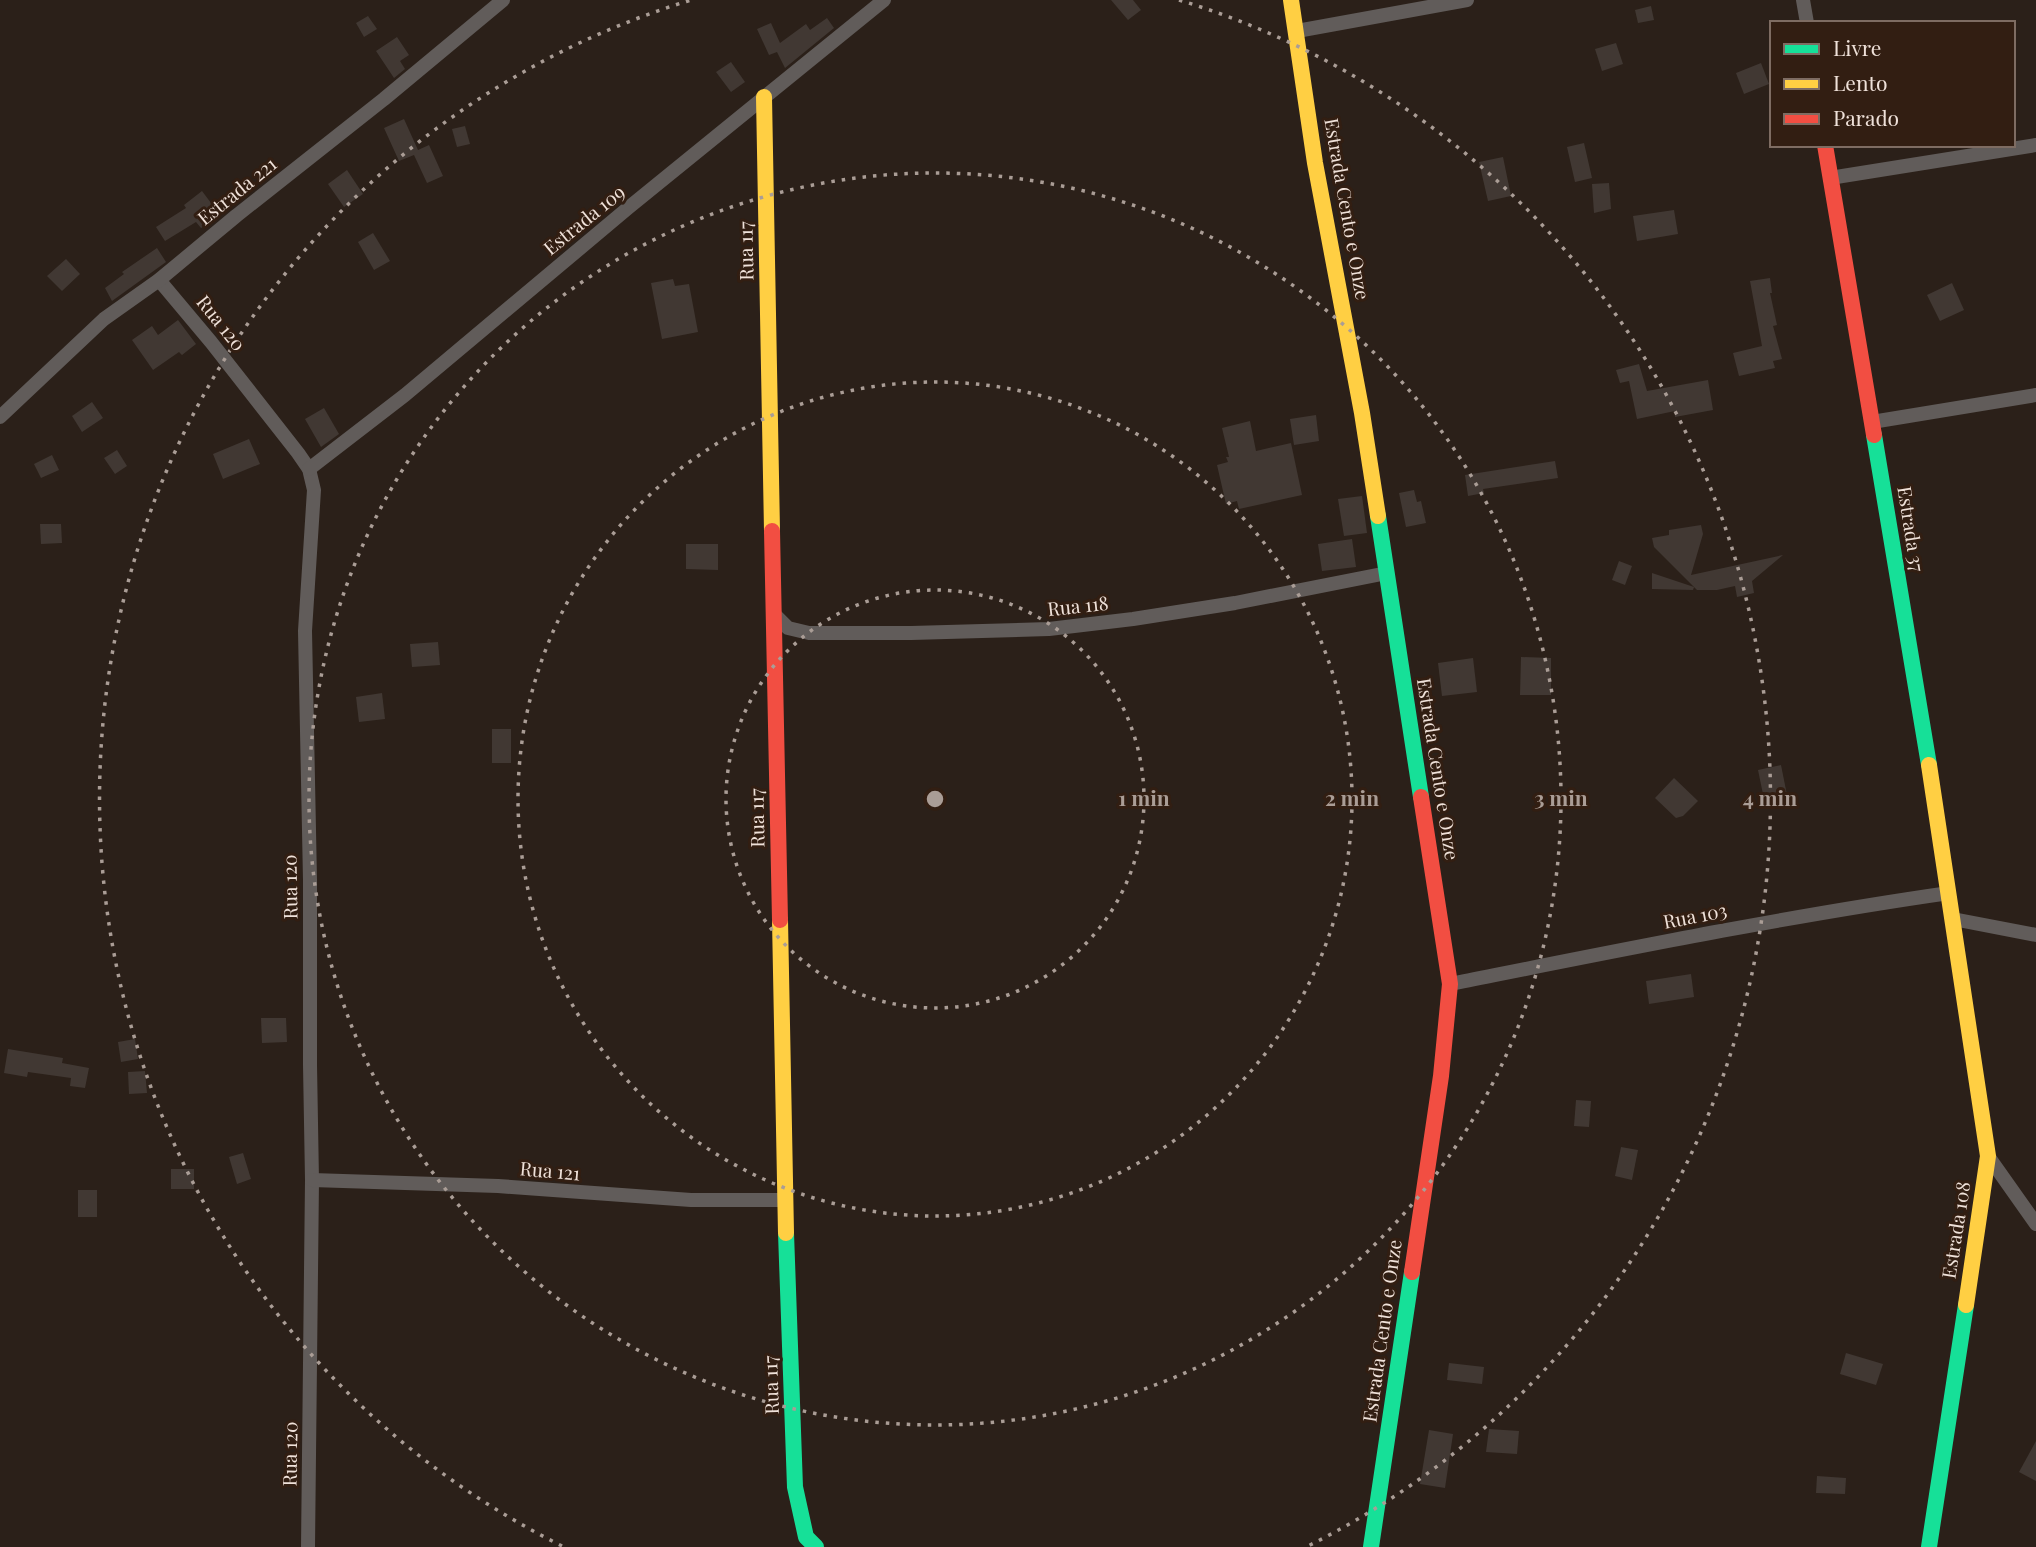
<svg xmlns="http://www.w3.org/2000/svg" width="2036" height="1547" font-family="'Playfair Display',serif">
	<style>
		.building { fill: #413833 }
		.lines { fill: none; stroke-linecap: round; stroke-linejoin: round }
		.street { stroke: #615c5a; stroke-width: 14 }
		.fast { stroke: #16e098; stroke-width: 16 }
		.slow { stroke: #ffcf43; stroke-width: 16 }
		.jam { stroke: #f24e42; stroke-width: 16 }
		.ring { fill: none; stroke: #aa9d96; stroke-width: 3.5; stroke-dasharray: 3.5 7 }
		.labels { text-anchor: middle; stroke-width: 6; stroke-linejoin: round; paint-order: stroke }
		.street-label { font-size: 19px; fill: #efe1d9; stroke: #321e12 }
		.centre { fill: #aa9d96; stroke: #321e12; stroke-width: 3.5 }
		.ring-label { font-size: 21px; text-anchor: middle; font-weight: bold; fill: #aa9d96; stroke: #321e12; stroke-width: 6; stroke-linejoin: round; paint-order: stroke }
	</style>
	<rect width="100%" height="100%" fill="#2b2019"/>
	<g class="building">
		<polygon points="1111,0 1133,0 1141,10 1128,20"/>
		<polygon points="1651,6 1654,20 1638,23 1635,10"/>
		<polygon points="368,16 377,29 364,37 356,23"/>
		<polygon points="827,18 834,28 785,68 777,52 769,55 757,29 771,23 780,43 806,24 810,30"/>
		<polygon points="397,37 409,55 400,61 405,69 394,78 376,51"/>
		<polygon points="1616,43 1623,64 1602,71 1595,49"/>
		<polygon points="731,62 745,82 731,92 716,72"/>
		<polygon points="1761,63 1769,84 1744,94 1736,73"/>
		<polygon points="404,119 418,150 429,145 443,176 427,183 414,155 399,161 384,128"/>
		<polygon points="465,126 470,144 457,147 452,129"/>
		<polygon points="1584,143 1592,178 1575,182 1567,147"/>
		<polygon points="1503,157 1511,196 1488,201 1479,162"/>
		<polygon points="347,170 363,194 344,207 328,184"/>
		<polygon points="1609,183 1611,209 1594,213 1592,184"/>
		<polygon points="202,191 220,215 201,228 196,222 165,241 156,227 186,208 184,205"/>
		<polygon points="1674,210 1678,234 1637,241 1633,216"/>
		<polygon points="373,233 390,261 374,270 358,242"/>
		<polygon points="157,248 166,262 112,301 105,288 124,274 122,272"/>
		<polygon points="66,259 80,274 62,291 47,276"/>
		<polygon points="1770,278 1772,293 1770,293 1777,325 1773,326 1782,359 1773,361 1775,368 1739,376 1733,353 1762,346 1750,281"/>
		<polygon points="673,279 675,286 689,284 698,332 662,339 651,283"/>
		<polygon points="1952,283 1964,310 1940,321 1927,295"/>
		<polygon points="178,320 196,344 182,355 179,352 153,370 132,340 152,326 158,335"/>
		<polygon points="1639,364 1647,391 1708,380 1713,410 1675,417 1675,411 1637,419 1629,381 1620,383 1616,370"/>
		<polygon points="92,402 103,418 82,432 72,416"/>
		<polygon points="324,408 339,434 321,447 305,419"/>
		<polygon points="1316,415 1319,441 1294,445 1290,419"/>
		<polygon points="1250,421 1256,451 1291,443 1302,495 1239,509 1237,501 1226,504 1217,465 1228,462 1226,457 1229,457 1222,428"/>
		<polygon points="249,439 260,464 223,479 213,454"/>
		<polygon points="117,450 127,466 115,474 104,458"/>
		<polygon points="52,455 59,470 41,478 34,464"/>
		<polygon points="1555,461 1558,478 1483,489 1484,493 1468,496 1465,475"/>
		<polygon points="1414,490 1417,502 1421,501 1426,523 1406,527 1399,493"/>
		<polygon points="1362,496 1367,533 1344,536 1338,499"/>
		<polygon points="40,524 61,524 62,543 41,544"/>
		<polygon points="1701,525 1703,534 1691,575 1783,555 1752,581 1754,593 1737,597 1735,586 1717,590 1697,590 1654,547 1652,538 1669,535 1669,530"/>
		<polygon points="1352,539 1356,567 1322,571 1318,544"/>
		<polygon points="686,544 718,544 718,570 686,569"/>
		<polygon points="1619,561 1632,566 1625,585 1612,580"/>
		<polygon points="1652,573 1694,587 1693,590 1652,589"/>
		<polygon points="438,642 440,665 412,667 410,644"/>
		<polygon points="1521,657 1551,658 1551,695 1520,695"/>
		<polygon points="1473,658 1477,692 1442,696 1438,663"/>
		<polygon points="382,693 385,719 359,722 356,697"/>
		<rect x="492" y="729" width="19" height="34"/>
		<polygon points="1781,765 1787,795 1764,799 1758,770"/>
		<polygon points="1674,778 1698,801 1683,816 1676,818 1655,798"/>
		<polygon points="1691,974 1694,997 1649,1004 1646,981"/>
		<polygon points="261,1018 286,1018 287,1042 262,1043"/>
		<polygon points="135,1039 138,1059 121,1062 118,1042"/>
		<polygon points="8,1049 63,1058 62,1063 89,1068 85,1088 70,1086 71,1078 28,1072 27,1077 4,1073"/>
		<polygon points="145,1071 147,1093 129,1094 128,1072"/>
		<polygon points="1576,1100 1591,1101 1589,1127 1574,1126"/>
		<polygon points="1621,1147 1638,1150 1632,1180 1615,1176"/>
		<polygon points="243,1153 251,1179 237,1184 229,1157"/>
		<rect x="171" y="1169" width="23" height="20"/>
		<rect x="78" y="1190" width="19" height="27"/>
		<polygon points="1846,1353 1883,1364 1876,1385 1840,1374"/>
		<polygon points="1449,1363 1484,1367 1482,1384 1447,1380"/>
		<polygon points="1489,1429 1519,1431 1517,1454 1486,1452"/>
		<polygon points="1429,1430 1453,1434 1445,1488 1420,1484"/>
		<polygon points="2036,1441 2036,1481 2019,1472"/>
		<polygon points="1817,1476 1846,1478 1845,1494 1816,1493"/>
	</g>
	<g class="lines">
		<g class="street">
			<polyline points="1803,0 1807,23"/>
			<polyline points="1297,31 1467,0"/>
			<polyline points="1830,178 2036,145"/>
			<polyline points="159,280 211,342 298,453 309,469 314,490 305,631 310,880 310,1065 312,1180 308,1547"/>
			<polyline points="0,417 104,319 159,280 236,216 384,99 503,0"/>
			<polyline points="1872,422 2036,395"/>
			<polyline points="309,469 405,395 628,208 884,0"/>
			<polyline points="775,615 788,628 809,633 911,633 1049,629 1133,619 1235,603 1387,573"/>
			<polyline points="1953,919 2036,935"/>
			<path d="M1450,984C1616,951 1782,917 1949,893"/>
			<polyline points="1988,1156 2036,1224"/>
			<polyline points="312,1180 498,1186 691,1200 785,1200"/>
		</g>
		<g class="fast">
			<polyline points="1874,435 1929,765"/>
			<polyline points="1378,516 1421,797"/>
			<polyline points="786,1233 795,1487 806,1537 816,1547"/>
			<polyline points="1371,1547 1412,1272"/>
			<polyline points="1929,1547 1966,1305"/>
		</g>
		<g class="slow">
			<polyline points="1291,0 1315,163 1362,413 1378,516"/>
			<polyline points="764,97 772,531"/>
			<polyline points="1929,765 1988,1156 1966,1305"/>
			<polyline points="780,920 786,1233"/>
		</g>
		<g class="jam">
			<polyline points="1825,145 1874,435"/>
			<polyline points="772,531 780,920"/>
			<polyline points="1412,1272 1441,1076 1450,984 1421,797"/>
		</g>
	</g>
	<g class="ring">
		<circle cx="935" cy="799" r="209"/>
		<circle cx="935" cy="799" r="417"/>
		<circle cx="935" cy="799" r="626"/>
		<path d="M562 1546A835 835 0 0 1 691 0M1179 0A835 835 0 0 1 1308 1546"/>
	</g>
	<g class="labels">
		<g class="street-label">
			<text transform="translate(237 191) rotate(-39)" y="7">Estrada 221</text>
			<text transform="translate(1347 209) rotate(80)" y="7">Estrada Cento e Onze</text>
			<text transform="translate(584 220) rotate(-39)" y="7">Estrada 109</text>
			<text transform="translate(746 251) rotate(-91)" y="7">Rua 117</text>
			<text transform="translate(221 323) rotate(51)" y="7">Rua 120</text>
			<text transform="translate(1911 529) rotate(81)" y="7">Estrada 37</text>
			<text transform="translate(1078 606) rotate(-6)" y="7">Rua 118</text>
			<text transform="translate(1438 769) rotate(81)" y="7">Estrada Cento e Onze</text>
			<text transform="translate(757 818) rotate(-91)" y="7">Rua 117</text>
			<text transform="translate(290 887) rotate(-91)" y="7">Rua 120</text>
			<text transform="translate(1695 916) rotate(-11)" y="7">Rua 103</text>
			<text transform="translate(550 1171) rotate(5)" y="7">Rua 121</text>
			<text transform="translate(1956 1230) rotate(-81)" y="7">Estrada 108</text>
			<text transform="translate(1382 1331) rotate(-82)" y="7">Estrada Cento e Onze</text>
			<text transform="translate(771 1385) rotate(-92)" y="7">Rua 117</text>
			<text transform="translate(290 1454) rotate(-89)" y="7">Rua 120</text>
		</g>
	</g>
	<circle cx="935" cy="799" r="10" class="centre"/>
	<g class="ring-label">
		<text x="1144" y="806">1 min</text>
		<text x="1352" y="806">2 min</text>
		<text x="1561" y="806">3 min</text>
		<text x="1770" y="806">4 min</text>
	</g>
	<rect x="1770" y="21" width="245" height="126" fill="#321e12" stroke="#7e6c62" stroke-width="2"/>
	<rect x="1784" y="44" width="35" height="10" fill="#16e098" stroke="#7e6c62" stroke-width="2"/>
	<text x="1833" y="56" font-size="21" fill="#efe1d9">Livre</text>
	<rect x="1784" y="79" width="35" height="10" fill="#ffcf43" stroke="#7e6c62" stroke-width="2"/>
	<text x="1833" y="91" font-size="21" fill="#efe1d9">Lento</text>
	<rect x="1784" y="114" width="35" height="10" fill="#f24e42" stroke="#7e6c62" stroke-width="2"/>
	<text x="1833" y="126" font-size="21" fill="#efe1d9">Parado</text>
</svg>
